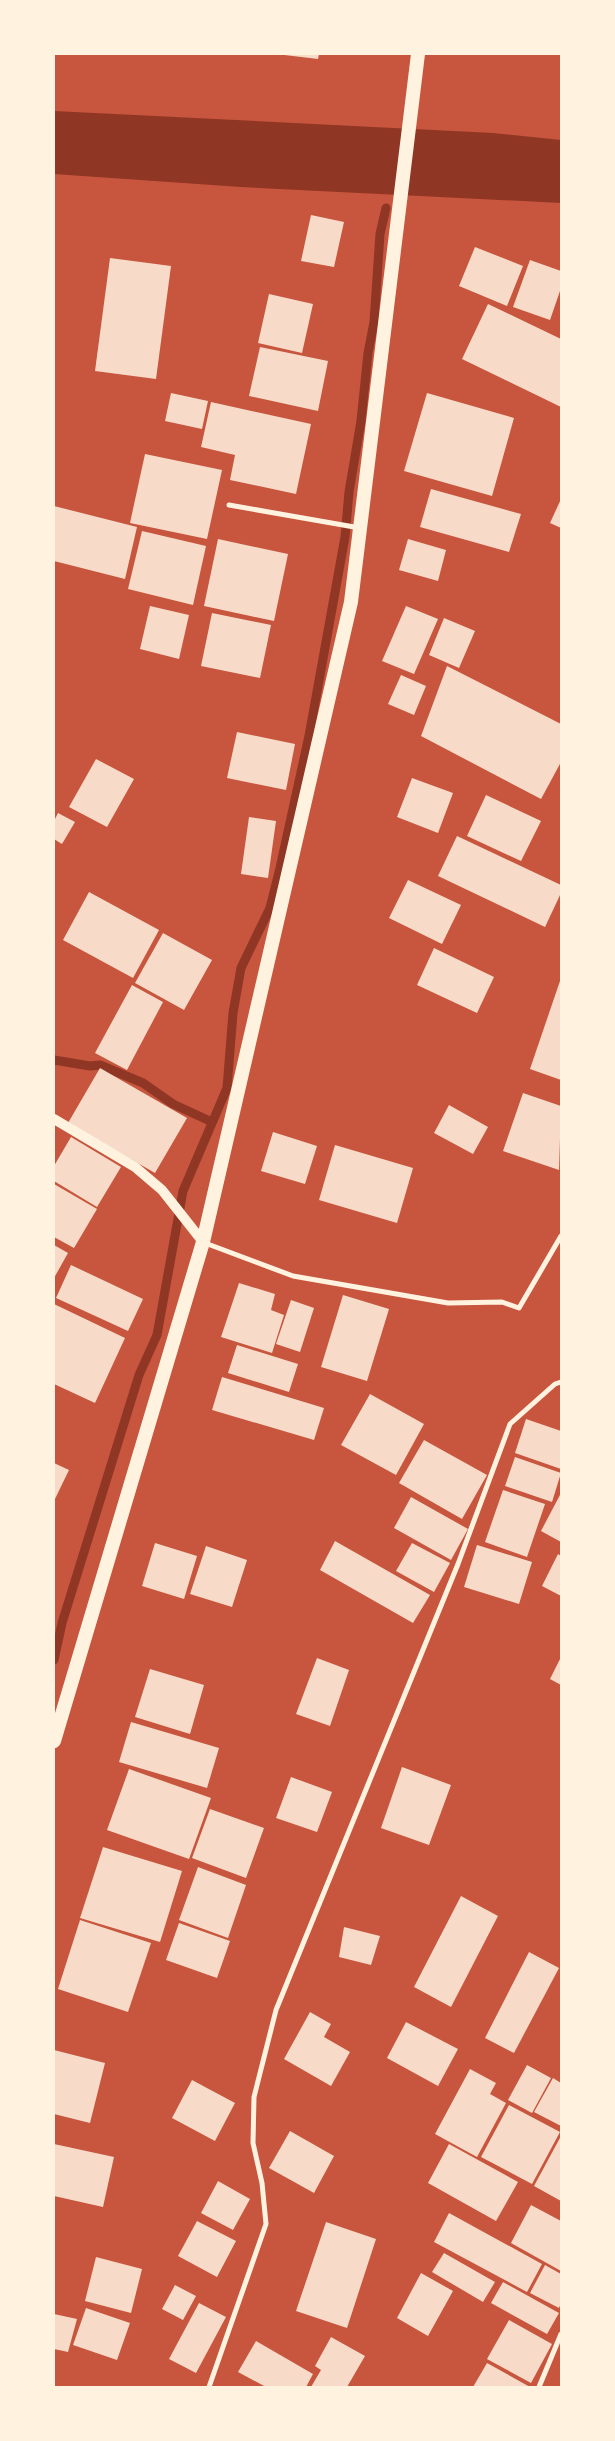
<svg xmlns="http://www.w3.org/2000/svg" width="615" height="2441" font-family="'PT Sans',sans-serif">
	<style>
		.water { fill: #8f3625 }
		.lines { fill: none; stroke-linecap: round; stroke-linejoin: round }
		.stream { stroke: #8f3625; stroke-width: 9 }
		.building { fill: #f7dbc8 }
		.minor { stroke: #fff3e0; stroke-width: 5 }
		.secondary { stroke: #fff3e0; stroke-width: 10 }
		.trunk { stroke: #fff3e0; stroke-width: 14 }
	</style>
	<rect width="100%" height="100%" fill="#c8553d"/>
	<polygon class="water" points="54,111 493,133 561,140 561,203 241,187 54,174"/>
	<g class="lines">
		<g class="stream">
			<polyline points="54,1060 90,1066 100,1065 143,1083 173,1104 212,1122"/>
			<polyline points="54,1660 62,1623 139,1375 157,1335 183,1191 227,1088 233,1013 241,968 270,908 280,868 309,736 345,537 349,492 361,421 368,353 374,322 380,234 386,208"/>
		</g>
	</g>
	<g class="building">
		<polygon points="276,54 319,54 318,59"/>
		<polygon points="311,215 344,222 334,267 301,261"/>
		<polygon points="475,247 523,266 507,306 459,286"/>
		<polygon points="110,258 171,266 156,379 95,371"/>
		<polygon points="530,260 561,271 561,288 550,320 513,307"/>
		<polygon points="269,294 313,304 302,353 258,343"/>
		<polygon points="488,304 561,339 561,407 462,359"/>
		<polygon points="260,347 328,361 318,411 249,396"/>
		<polygon points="171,393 208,401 202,429 165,421"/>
		<polygon points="427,393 514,418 492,496 404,471"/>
		<polygon points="211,402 311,424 296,494 230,480 235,455 201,447"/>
		<polygon points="145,454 222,470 207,539 130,523"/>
		<polygon points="431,489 521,514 509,552 420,527"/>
		<polygon points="561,499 561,528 550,523"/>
		<polygon points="54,506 137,527 125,579 54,561"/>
		<polygon points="142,531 206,546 193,605 128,589"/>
		<polygon points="218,539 288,554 274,621 204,606"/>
		<polygon points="408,539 446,550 438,581 399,570"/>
		<polygon points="150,606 189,615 179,659 140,649"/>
		<polygon points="406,606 438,619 414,674 382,661"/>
		<polygon points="212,613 271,625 260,678 201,666"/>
		<polygon points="444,618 475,631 459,668 429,655"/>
		<polygon points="447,666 561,724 561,762 541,799 421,736"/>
		<polygon points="401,675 426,686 414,715 388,704"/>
		<polygon points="237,732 295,744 286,790 227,778"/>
		<polygon points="96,759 134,779 107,827 69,807"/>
		<polygon points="412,778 453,793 438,833 397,817"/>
		<polygon points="486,795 541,821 521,861 467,836"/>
		<polygon points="58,813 75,822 62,844 54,839 54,821"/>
		<polygon points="249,817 276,821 268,878 241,874"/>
		<polygon points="457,836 561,885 561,893 545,927 438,876"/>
		<polygon points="408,880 461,905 442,944 389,918"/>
		<polygon points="89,892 159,930 133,978 63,940"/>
		<polygon points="163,933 212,960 184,1010 135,983"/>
		<polygon points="434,948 494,977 477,1013 417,985"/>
		<polygon points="561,978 561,1080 530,1069"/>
		<polygon points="132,985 163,1002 127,1070 95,1053"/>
		<polygon points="100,1068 187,1118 155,1173 68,1123"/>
		<polygon points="523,1093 561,1106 559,1170 503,1151"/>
		<polygon points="449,1105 488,1127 473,1154 434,1133"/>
		<polygon points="273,1132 317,1146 305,1184 261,1171"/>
		<polygon points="71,1137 121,1167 97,1207 54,1181 54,1166"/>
		<polygon points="335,1145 413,1168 397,1223 319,1200"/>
		<polygon points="54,1184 97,1209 74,1248 54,1237"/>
		<polygon points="54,1245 68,1253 54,1278"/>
		<polygon points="71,1265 143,1299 128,1331 56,1298"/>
		<polygon points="239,1283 275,1294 271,1310 284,1315 272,1353 221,1337"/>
		<polygon points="343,1295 389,1309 367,1381 321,1367"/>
		<polygon points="291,1300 314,1308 300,1352 276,1344"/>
		<polygon points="54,1304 125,1338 95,1403 54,1384"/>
		<polygon points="237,1345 298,1364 289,1392 228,1373"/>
		<polygon points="222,1377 324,1408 314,1440 212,1410"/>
		<polygon points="370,1394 424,1424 396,1475 341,1445"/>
		<polygon points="526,1419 561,1431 561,1469 515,1453"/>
		<polygon points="424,1440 487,1475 462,1519 399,1483"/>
		<polygon points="515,1457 561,1473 552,1502 505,1486"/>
		<polygon points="54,1463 69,1470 54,1501"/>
		<polygon points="503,1490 545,1504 527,1557 485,1542"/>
		<polygon points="561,1493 561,1542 541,1531"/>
		<polygon points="411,1497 468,1529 451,1560 394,1528"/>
		<polygon points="335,1541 430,1595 413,1623 320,1570"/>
		<polygon points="155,1543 197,1556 184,1599 142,1586"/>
		<polygon points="412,1543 450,1563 434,1592 396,1571"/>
		<polygon points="477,1545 532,1562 519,1604 464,1587"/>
		<polygon points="206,1546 247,1560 232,1607 190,1594"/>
		<polygon points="558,1554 561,1556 561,1596 542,1586"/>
		<polygon points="561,1657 561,1685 550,1679"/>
		<polygon points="317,1658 349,1670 330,1726 296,1714"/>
		<polygon points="150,1669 204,1685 190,1734 135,1717"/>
		<polygon points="131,1722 219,1748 207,1788 119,1762"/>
		<polygon points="402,1767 451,1785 429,1845 381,1828"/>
		<polygon points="129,1769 211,1798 189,1859 107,1830"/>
		<polygon points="291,1777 332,1792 317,1832 276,1818"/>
		<polygon points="210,1809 264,1828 246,1878 192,1858"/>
		<polygon points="103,1847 182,1871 160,1942 80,1918"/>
		<polygon points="198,1867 246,1885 228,1938 179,1920"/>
		<polygon points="461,1896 498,1916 451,2007 414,1987"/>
		<polygon points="80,1920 151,1943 128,2012 58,1989"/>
		<polygon points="179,1923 230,1941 217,1978 166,1960"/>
		<polygon points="344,1927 380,1936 371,1965 339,1957"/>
		<polygon points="529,1952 559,1968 514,2053 485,2038"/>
		<polygon points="310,2012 331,2024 324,2037 350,2052 331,2086 284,2059"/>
		<polygon points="406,2022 458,2049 438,2086 387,2058"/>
		<polygon points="54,2050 105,2063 90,2123 54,2114"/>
		<polygon points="527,2065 551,2078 532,2113 508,2100"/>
		<polygon points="470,2069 496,2083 490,2094 506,2103 477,2157 435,2134"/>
		<polygon points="553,2078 561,2083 561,2126 534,2112"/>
		<polygon points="192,2080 235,2103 215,2141 172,2118"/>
		<polygon points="509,2105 560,2132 532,2184 481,2157"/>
		<polygon points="290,2131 334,2156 314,2193 269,2168"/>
		<polygon points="561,2136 561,2201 534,2186"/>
		<polygon points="54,2144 114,2157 103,2207 54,2196"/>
		<polygon points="449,2144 518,2182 496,2221 428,2183"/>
		<polygon points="218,2181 250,2199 233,2230 201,2213"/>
		<polygon points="531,2205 561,2221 561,2271 511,2243"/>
		<polygon points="449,2213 542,2264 527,2292 434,2242"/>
		<polygon points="197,2221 236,2241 217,2277 178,2256"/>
		<polygon points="326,2222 376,2239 347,2328 296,2311"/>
		<polygon points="444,2253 495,2282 483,2302 432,2272"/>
		<polygon points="96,2257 142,2269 131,2313 85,2301"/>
		<polygon points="545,2265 561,2274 561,2303 559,2308 530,2293"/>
		<polygon points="421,2273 453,2291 428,2336 397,2318"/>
		<polygon points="503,2282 559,2313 547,2334 491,2303"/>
		<polygon points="175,2285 196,2296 183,2320 162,2309"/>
		<polygon points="199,2303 226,2317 196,2373 169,2359"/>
		<polygon points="86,2308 130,2323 117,2360 73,2345"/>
		<polygon points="54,2314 77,2319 68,2352 54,2349"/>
		<polygon points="509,2320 552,2344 531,2383 487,2359"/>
		<polygon points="331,2337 365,2356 347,2387 311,2387 321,2370 315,2366"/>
		<polygon points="256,2341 313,2374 306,2387 266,2387 238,2372"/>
		<polygon points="487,2363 530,2387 473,2387"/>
	</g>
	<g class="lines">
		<g class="minor">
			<polyline points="229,505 360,528"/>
			<polyline points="205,1243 293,1276 448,1303 502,1302 519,1308 561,1236"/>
			<polyline points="209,2387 266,2224 262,2183 253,2143 254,2097 276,2010 458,1564 510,1424 555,1384 561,1382"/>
			<polyline points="539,2387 561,2334"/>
		</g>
		<polyline class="secondary" points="54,1119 135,1167 162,1190 203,1242"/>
		<polyline class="trunk" points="54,1741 203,1242 351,602 418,54"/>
	</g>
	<rect width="615" height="2441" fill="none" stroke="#fff3e0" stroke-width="110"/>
</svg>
